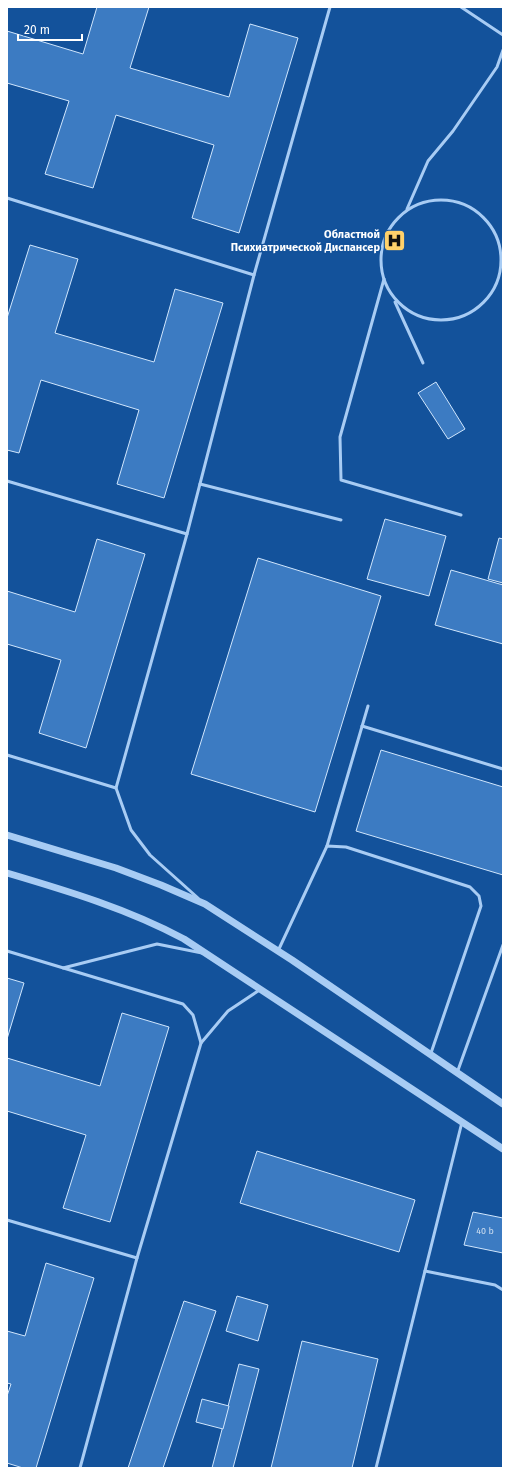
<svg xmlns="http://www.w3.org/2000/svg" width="510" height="1475" font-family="'Fira Sans',sans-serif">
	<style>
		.building { fill: #3c7bc2; stroke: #d0e6fd }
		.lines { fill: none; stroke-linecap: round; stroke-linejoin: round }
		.service { stroke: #a8ccf4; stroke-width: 3 }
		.tertiary { stroke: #a8ccf4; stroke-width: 7 }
		.labels { text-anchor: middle; stroke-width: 3; stroke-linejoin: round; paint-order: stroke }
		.number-label { font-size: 9px; fill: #cedef0 }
		.poi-label { font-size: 11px; font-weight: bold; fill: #fff; stroke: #13529b; text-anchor: end }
	</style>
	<rect width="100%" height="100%" fill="#13529b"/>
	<g class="building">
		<polygon points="97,7 149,7 130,68 229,97 250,24 298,38 239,233 192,218 214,145 116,115 93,188 45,174 69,101 7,83 7,31 83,54"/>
		<polygon points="30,245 78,259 55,333 154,362 175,289 223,303 164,498 117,484 139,410 41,380 19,453 7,450 7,318"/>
		<polygon points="436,382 465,429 448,439 418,393"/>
		<polygon points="385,519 446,536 429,596 367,579"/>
		<polygon points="499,538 503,539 503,583 488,579"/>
		<polygon points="97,539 145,554 86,748 39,733 61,660 7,644 7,591 75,612"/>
		<polygon points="258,558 381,596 315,812 191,774"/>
		<polygon points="451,570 503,585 503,644 435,625"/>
		<polygon points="381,750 503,787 503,875 356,831"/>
		<polygon points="7,978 24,983 7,1039"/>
		<polygon points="122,1013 169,1027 110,1222 63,1208 86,1135 7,1111 7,1058 100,1086"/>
		<polygon points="257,1151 415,1200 399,1252 240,1203"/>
		<polygon points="473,1212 503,1218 503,1253 464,1245"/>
		<polygon points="46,1263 94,1278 36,1468 23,1468 7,1463 7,1396 11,1384 7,1383 7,1331 25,1336"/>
		<polygon points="237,1296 268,1305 258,1341 226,1331"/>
		<polygon points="184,1301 216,1311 163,1468 128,1468"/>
		<polygon points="302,1341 378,1359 352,1468 271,1468"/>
		<polygon points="239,1364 259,1369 233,1468 212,1468"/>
		<polygon points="202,1399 229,1406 223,1429 196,1422"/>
	</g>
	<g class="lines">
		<g class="service">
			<polyline points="461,7 503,35"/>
			<polyline points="7,198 254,275"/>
			<circle cx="441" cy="260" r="60"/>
			<polyline points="407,209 428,161 453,131 497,67 503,50"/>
			<polyline points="384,279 340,437 341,480 461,515"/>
			<polyline points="395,302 423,363"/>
			<polyline points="7,481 187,534"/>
			<polyline points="200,484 341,520"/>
			<polyline points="362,726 503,769"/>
			<polyline points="7,755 116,788"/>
			<polyline points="327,846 368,706"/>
			<polyline points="198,898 150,855 131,830 116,788 187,534 254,275 330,7"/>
			<polyline points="7,951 183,1004 193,1015 201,1043"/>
			<polyline points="278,951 327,846 346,847 470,887 479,896 481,906 431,1053"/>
			<polyline points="63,968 157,944 202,953"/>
			<polyline points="457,1073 503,945"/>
			<polyline points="7,1220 137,1258"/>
			<polyline points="425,1271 495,1285 503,1290"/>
			<polyline points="80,1468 137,1258 201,1043 228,1011 261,989"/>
			<polyline points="376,1468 462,1122"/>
		</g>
		<g class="tertiary">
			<polyline points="7,835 116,868 161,885 205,904 292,960 503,1104"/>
			<path d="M7,873C68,891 128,909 184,939L503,1149"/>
		</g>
	</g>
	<defs>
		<symbol id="hospital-square" viewBox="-11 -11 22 22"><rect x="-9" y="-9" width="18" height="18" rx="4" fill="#ffd16b" stroke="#13529b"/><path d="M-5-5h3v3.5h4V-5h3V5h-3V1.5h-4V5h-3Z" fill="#111"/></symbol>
	</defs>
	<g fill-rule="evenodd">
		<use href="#hospital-square" x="382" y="228" width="25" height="25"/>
	</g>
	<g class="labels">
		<g class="number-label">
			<text x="485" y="1234">40 b</text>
		</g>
		<g class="poi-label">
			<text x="380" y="238">Областной<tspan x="380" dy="13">Психиатрической Диспансер</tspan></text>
		</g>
	</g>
	<rect width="510" height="1475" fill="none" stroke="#ffffff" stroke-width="16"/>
	<path d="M18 34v6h64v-6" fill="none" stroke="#ffffff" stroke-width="2"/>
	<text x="24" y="34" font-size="12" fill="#ffffff" stroke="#13529b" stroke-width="3" paint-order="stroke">20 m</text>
</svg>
